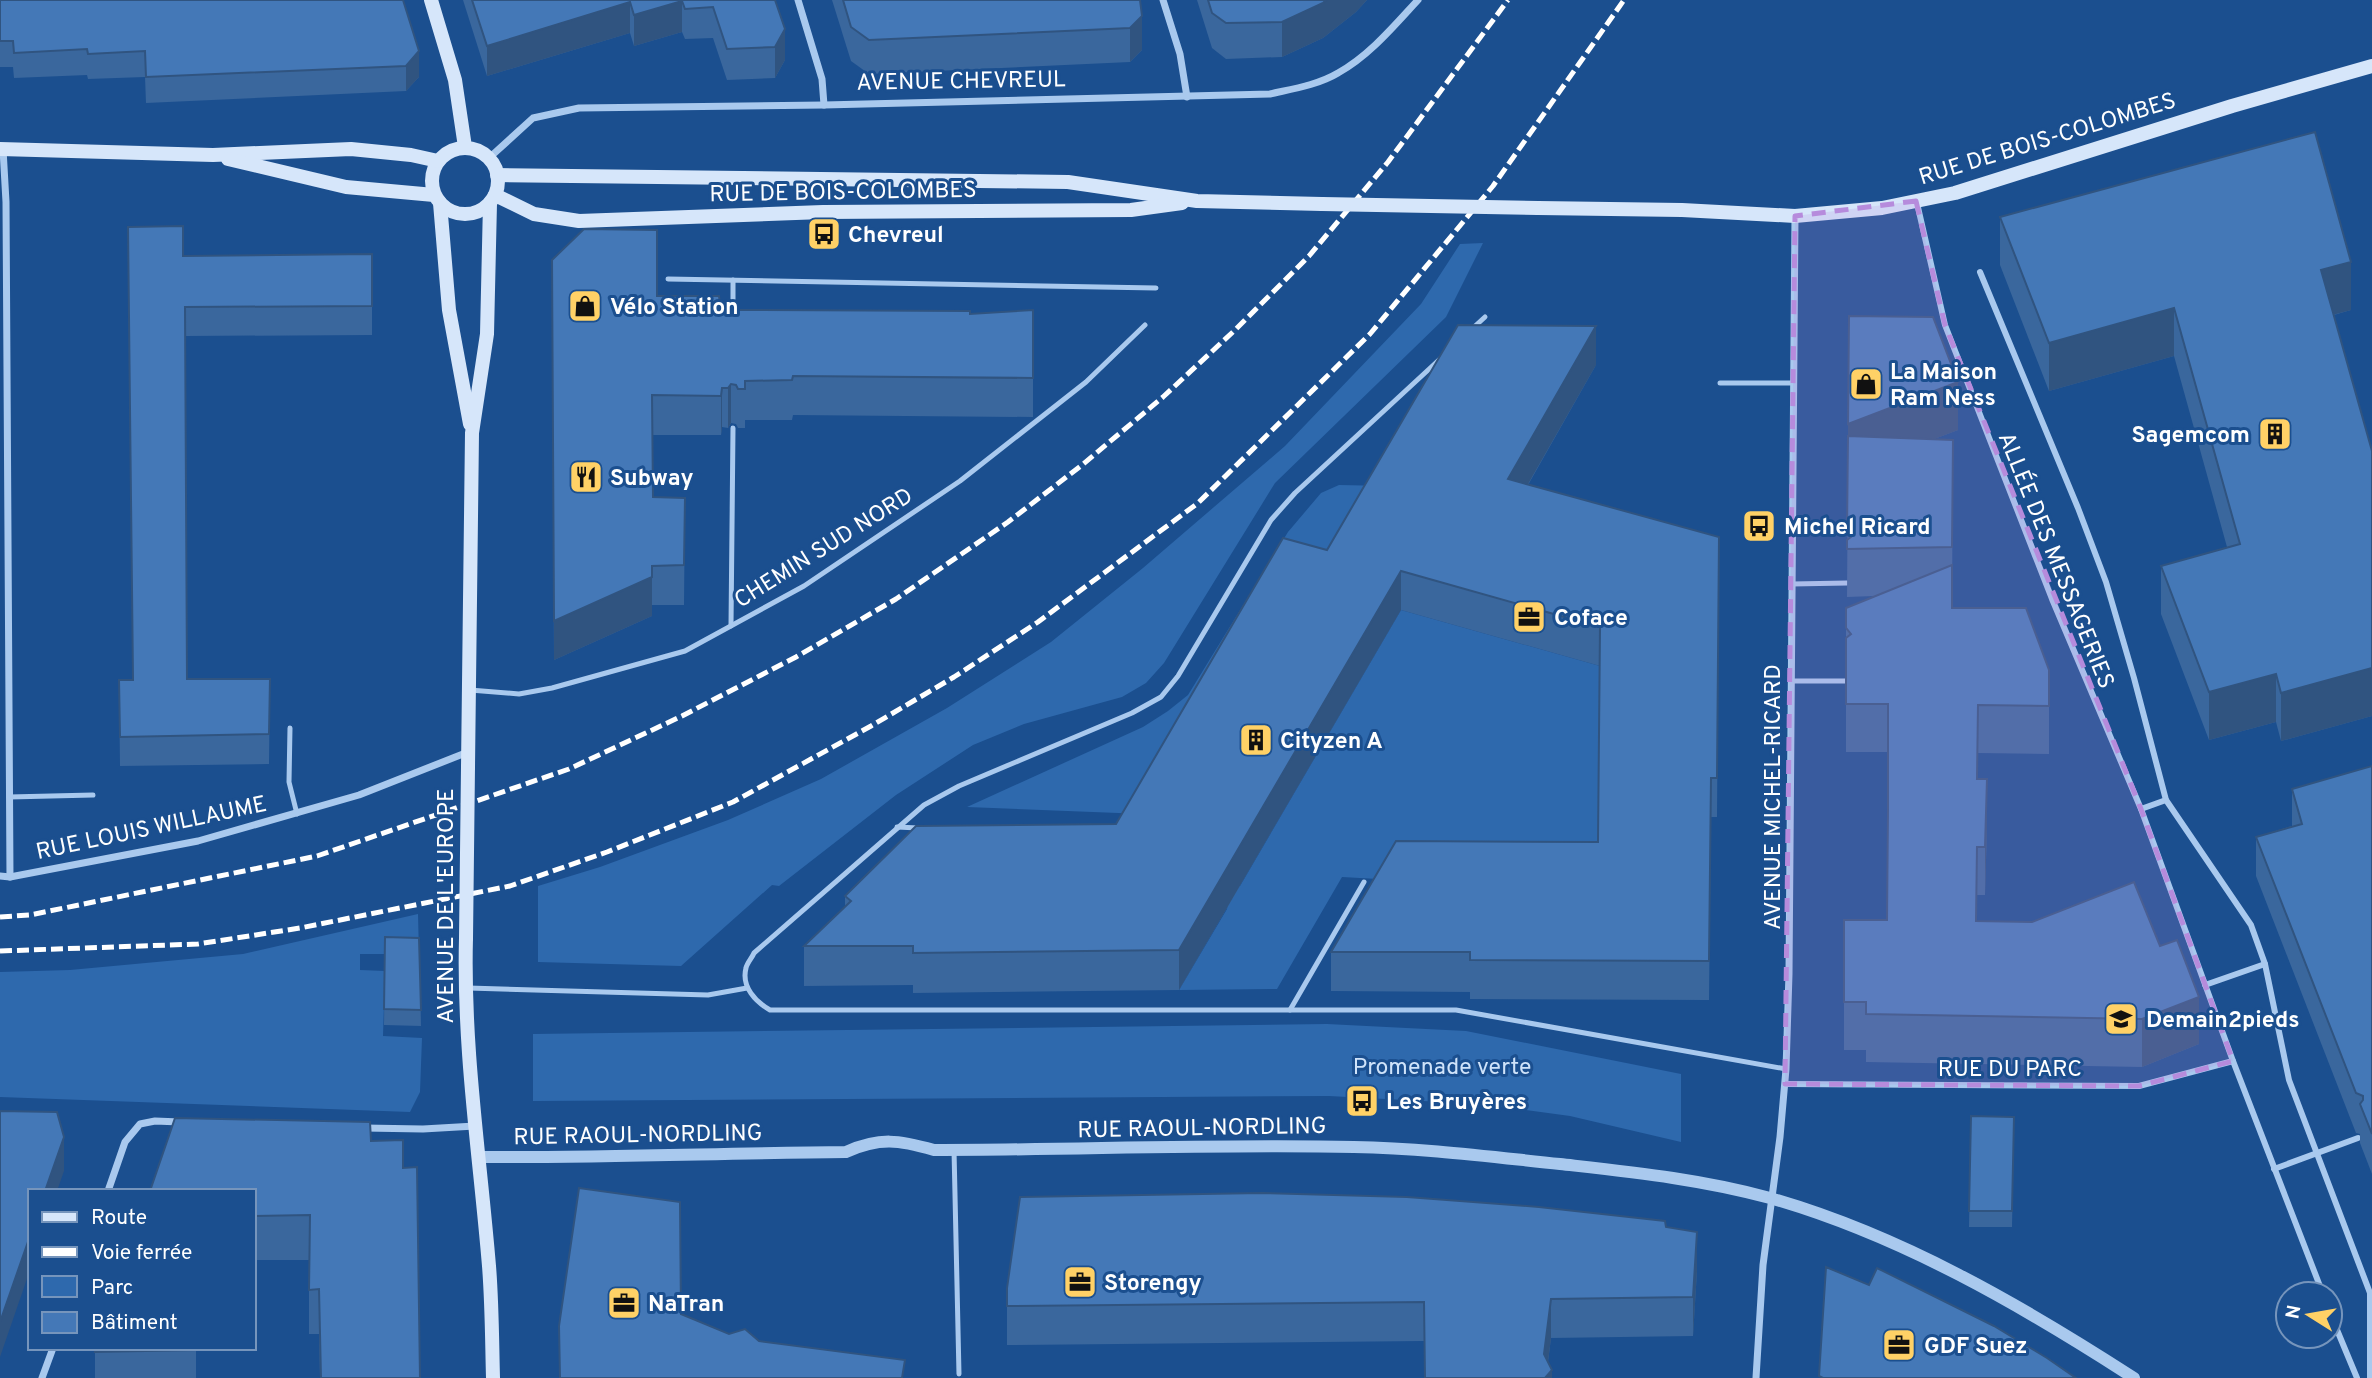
<svg xmlns="http://www.w3.org/2000/svg" width="2372" height="1378" font-family="Overpass,sans-serif">
	<style>
		.green { fill: #2e69ad }
		.lines { fill: none; stroke-linecap: round; stroke-linejoin: round }
		.service { stroke: #a9c9ee; stroke-width: 5 }
		.pedestrian { stroke: #a9c9ee; stroke-width: 6 }
		.minor { stroke: #a9c9ee; stroke-width: 7 }
		.tertiary { stroke: #a9c9ee; stroke-width: 12 }
		.secondary { stroke: #d6e6fa; stroke-width: 14 }
		.rail { stroke: #fff; stroke-width: 5; stroke-dasharray: 12 5; stroke-linecap: butt }
		.secondary-bridge { stroke: #d6e6fa; stroke-width: 14 }
		.wall { fill: #3a679d }
		.shaded-wall { fill: #305480 }
		.building { fill: #4478b7; stroke: #305480; stroke-width: 2 }
		.marked { fill: #b68bdc; fill-opacity: 0.2; stroke: #b68bdc; stroke-width: 5; stroke-dasharray: 14 9; stroke-linejoin: round }
		.labels { text-anchor: middle; stroke-width: 6; stroke-linejoin: round; paint-order: stroke }
		.street-label { font-size: 23px; fill: #fff; stroke: #1b4f8f }
		.poi-label { font-size: 23px; font-weight: bold; fill: #fff; stroke: #1b4f8f; text-anchor: start }
		.park-label { font-size: 23px; fill: #cfe3fa; stroke: #1b4f8f }
	</style>
	<rect width="100%" height="100%" fill="#1b4f8f"/>
	<g class="green">
		<polygon points="1483,243 1446,317 1275,483 1164,663 1146,683 1122,697 1024,724 973,745 896,795 779,886 772,885 681,966 538,962 538,886 600,867 728,820 821,779 947,708 1051,642 1143,568 1285,446 1421,304 1460,244"/>
		<polygon points="1339,485 1387,486 1144,814 967,807 1143,727 1168,711 1188,695 1288,532 1321,493"/>
		<polygon points="1401,610 1600,666 1598,881 1396,880 1342,877 1277,989 1179,990 1227,909 1231,881 1240,886"/>
		<polygon points="418,914 419,954 360,954 360,970 385,971 383,1036 422,1038 420,1092 410,1112 0,1097 0,972 70,970 243,954"/>
		<polygon points="1327,1024 1466,1031 1681,1074 1681,1142 1570,1116 1480,1104 1329,1096 533,1101 533,1034"/>
	</g>
	<g class="lines">
		<g class="service">
			<polyline points="668,279 1156,288"/>
			<polyline points="733,280 733,320"/>
			<polyline points="1473,328 1485,317"/>
			<path d="M1440,359L1295,493L1271,520L1178,676L1161,697L1132,713L959,786L924,805L754,953C752,958 747,963 746,968C741,987 756,1002 770,1010H1456L1786,1069"/>
			<polyline points="1720,383 1794,383"/>
			<polyline points="1792,584 1847,583"/>
			<polyline points="731,626 733,428"/>
			<polyline points="1792,681 1846,681"/>
			<polyline points="470,690 519,694 552,688 685,651 804,586 960,481 1086,382 1145,325"/>
			<polyline points="290,728 289,782 297,814"/>
			<polyline points="9,797 93,795"/>
			<polyline points="897,827 918,828"/>
			<polyline points="468,988 708,995 747,988"/>
			<polyline points="1290,1010 1364,882"/>
			<polyline points="954,1150 959,1374"/>
		</g>
		<g class="pedestrian">
			<polyline points="1917,203 1945,325 2052,599 2141,809 2233,1061 2323,1294"/>
			<polyline points="1980,272 2078,508 2106,582 2134,678 2166,800 2251,925 2265,964 2289,1080 2370,1293 2370,1378"/>
			<polyline points="2141,809 2166,800"/>
			<polyline points="2205,985 2265,964"/>
			<polyline points="1785,1084 2139,1086 2233,1061"/>
			<polyline points="2274,1169 2358,1138"/>
			<polyline points="2330,1313 2357,1378"/>
		</g>
		<g class="minor">
			<polyline points="798,0 822,79 824,105"/>
			<polyline points="1163,0 1180,54 1187,97"/>
			<polyline points="3,149 6,202 10,877"/>
			<path d="M489,158L533,118L579,108L824,105L1270,94C1292,89 1318,85 1338,73C1369,56 1394,26 1418,0"/>
			<polyline points="0,876 10,877 198,841 359,795 468,752"/>
			<polyline points="364,1128 423,1129 475,1126"/>
			<polyline points="108,1191 125,1142 140,1124 155,1121 180,1122"/>
			<polyline points="42,1378 53,1348"/>
			<polyline points="1756,1378 1763,1265 1780,1137 1786,1069 1789,974 1795,216"/>
		</g>
		<path class="tertiary" d="M479,1157C601,1158 723,1153 846,1152C880,1137 899,1140 934,1150C1074,1150 1214,1144 1354,1147C1423,1148 1492,1157 1560,1164C1631,1172 1701,1179 1770,1198C1900,1235 2021,1305 2134,1378"/>
		<g class="secondary">
			<polyline points="431,0 455,80 465,147"/>
			<circle cx="465" cy="181" r="33"/>
			<polyline points="0,149 213,155 351,149 411,155 438,161"/>
			<polyline points="228,159 346,187 434,195"/>
			<polyline points="497,175 1068,182 1197,201 1322,204"/>
			<polyline points="495,195 534,214 579,221 823,212 1131,210 1182,203"/>
			<polyline points="440,203 449,310 470,424"/>
			<polyline points="1538,208 1682,210 1795,216 1882,208 1955,193 2232,106 2372,66"/>
			<polyline points="468,767 472,433 487,334 490,203"/>
			<path d="M466,938C463,1048 480,1157 489,1266C492,1303 492,1341 493,1378"/>
		</g>
		<g class="rail">
			<polyline points="0,917 30,915 317,856 569,769 682,716 796,657 896,599 1008,522 1082,465 1163,397 1235,330 1309,256 1388,162 1508,0"/>
			<polyline points="0,951 198,944 300,928 510,886 607,852 733,802 871,726 954,677 1038,622 1198,503 1370,334 1493,186 1624,0"/>
		</g>
		<g class="secondary-bridge">
			<polyline points="1322,204 1538,208"/>
			<polyline points="466,938 468,767"/>
		</g>
	</g>
	<g class="wall">
		<polygon points="0,0 403,0 419,77 406,91 146,103 145,77 88,79 87,75 14,78 13,67 0,67"/>
		<polygon points="463,0 775,0 785,60 775,78 727,80 713,38 685,39 682,32 634,46 630,33 487,76"/>
		<polygon points="832,0 1140,0 1142,50 1130,62 869,74 851,61"/>
		<polygon points="1197,0 1367,0 1356,12 1323,38 1282,57 1226,59 1212,48"/>
		<polygon points="2000,217 2351,310 2334,315 2372,451 2372,716 2281,741 2276,722 2209,740 2161,614 2161,566 2227,547 2174,356 2049,391 2000,265"/>
		<polygon points="372,254 372,335 185,336 187,679 270,679 269,764 120,766 119,680 133,680 183,256"/>
		<polygon points="552,260 657,296 733,314 970,314 1033,310 1033,417 793,415 792,420 745,420 745,428 738,428 736,424 731,423 728,428 722,427 721,435 652,435 653,497 685,498 684,605 652,605 652,616 554,660"/>
		<polygon points="1849,316 1958,430 1934,439 1953,440 1952,608 2049,670 2049,754 1978,753 1978,779 1987,827 1985,895 1977,895 1977,921 2199,1044 2142,1067 1866,1062 1866,1050 1844,1050 1844,920 1887,920 1888,752 1846,752 1846,608 1874,596 1847,597"/>
		<polygon points="1596,365 1528,485 1719,537 1717,817 1711,817 1709,1000 1470,999 1470,992 1331,991 1331,952 1598,842 1600,666 1401,610 1179,990 913,993 913,985 804,986 804,946 845,907 845,896 1116,824 1327,550"/>
		<polygon points="2372,766 2372,1174 2360,1143 2360,1134 2356,1133 2256,876 2256,837 2292,826 2292,789"/>
		<polygon points="385,937 419,938 421,1026 384,1025"/>
		<polygon points="1971,1116 2014,1117 2012,1227 1969,1227"/>
		<polygon points="371,1141 403,1168 420,1378 320,1378 319,1334 309,1334 309,1260 254,1260 254,1191"/>
		<polygon points="1666,1227 1697,1271 1693,1336 1551,1338 1548,1362 1552,1378 1424,1341 1007,1345 1007,1288"/>
		<polygon points="196,1348 196,1378 95,1378 95,1352"/>
	</g>
	<g class="shaded-wall">
		<polygon points="1326,0 1367,0 1356,12 1323,38 1282,57 1282,22"/>
		<polygon points="682,1 682,32 634,46 634,15"/>
		<polygon points="630,2 630,33 487,76 487,46"/>
		<polygon points="1142,16 1142,50 1130,62 1130,28"/>
		<polygon points="785,29 785,60 775,78 775,47"/>
		<polygon points="419,51 419,77 406,91 406,66"/>
		<polygon points="2351,262 2351,310 2321,318 2321,270"/>
		<polygon points="2174,308 2174,356 2049,391 2049,343"/>
		<polygon points="1596,326 1596,365 1508,519 1508,479"/>
		<polygon points="1958,382 1958,430 1848,472 1848,424"/>
		<polygon points="731,384 731,423 728,428 728,388"/>
		<polygon points="722,388 722,427 721,435 721,396"/>
		<polygon points="652,566 652,616 554,660 554,621"/>
		<polygon points="1401,571 1401,610 1179,990 1179,950"/>
		<polygon points="2372,668 2372,716 2281,741 2281,693"/>
		<polygon points="2276,674 2276,722 2209,740 2209,692"/>
		<polygon points="1978,705 1978,753 1977,827 1977,779"/>
		<polygon points="1987,779 1987,827 1985,895 1985,847"/>
		<polygon points="2199,997 2199,1044 2142,1067 2142,1019"/>
		<polygon points="64,1137 64,1171 57,1191 45,1191"/>
		<polygon points="1697,1232 1697,1271 1693,1336 1693,1297"/>
		<polygon points="30,1236 30,1270 0,1357 0,1322"/>
		<polygon points="1551,1299 1551,1338 1546,1377 1552,1370 1552,1378 1544,1378 1544,1354"/>
	</g>
	<g class="building">
		<polygon points="0,0 403,0 419,51 406,66 146,77 145,51 88,54 87,49 14,53 13,41 0,41"/>
		<polygon points="472,0 775,0 785,29 775,47 727,49 713,7 685,9 682,1 634,15 630,2 487,46"/>
		<polygon points="843,0 1140,0 1142,16 1130,28 869,40 851,27"/>
		<polygon points="1208,0 1326,0 1323,3 1282,22 1226,23 1212,13"/>
		<polygon points="2315,132 2351,262 2321,270 2372,451 2372,668 2281,693 2276,674 2209,692 2161,566 2240,544 2174,308 2049,343 2000,217"/>
		<polygon points="183,226 183,256 372,254 372,306 185,307 187,679 270,679 269,734 120,737 119,680 133,680 128,227"/>
		<polygon points="584,229 657,230 657,296 719,296 721,312 729,311 733,314 739,310 970,311 970,314 1033,310 1033,378 793,376 792,380 745,381 745,389 738,389 736,385 731,384 728,388 722,388 721,396 652,395 653,497 685,498 684,565 652,566 652,577 554,621 552,260"/>
		<polygon points="1849,316 1933,317 1958,382 1848,424"/>
		<polygon points="1458,325 1596,326 1508,479 1719,537 1717,778 1711,778 1709,961 1470,960 1470,952 1331,952 1396,841 1598,842 1600,627 1401,571 1179,950 913,953 913,946 804,946 851,901 845,896 916,826 1116,824 1283,538 1327,550"/>
		<polygon points="1848,436 1953,440 1952,547 1847,549 1847,540 1852,536 1847,530"/>
		<polygon points="1952,565 1952,608 2026,608 2049,670 2049,706 1978,705 1977,779 1987,779 1985,847 1977,847 1976,921 2032,922 2134,882 2160,946 2177,940 2199,997 2142,1019 1866,1014 1866,1002 1844,1002 1844,920 1887,920 1888,809 1888,704 1846,704 1846,638 1851,634 1846,628 1846,608"/>
		<polygon points="2372,766 2372,1134 2360,1104 2363,1100 2363,1096 2356,1093 2256,837 2302,824 2292,789"/>
		<polygon points="385,937 419,938 421,1010 384,1009"/>
		<polygon points="0,1111 57,1112 64,1137 45,1191 30,1191 30,1236 0,1322"/>
		<polygon points="1971,1116 2014,1117 2012,1211 1969,1211"/>
		<polygon points="175,1118 370,1122 371,1141 403,1140 403,1168 417,1167 420,1378 321,1378 319,1289 309,1290 310,1215 254,1216 254,1191 150,1191"/>
		<polygon points="579,1188 680,1202 681,1314 729,1334 745,1329 759,1341 905,1360 902,1378 560,1378 559,1326"/>
		<polygon points="1263,1193 1407,1197 1539,1207 1665,1221 1666,1227 1697,1232 1693,1297 1551,1299 1544,1354 1552,1370 1545,1378 1425,1378 1424,1302 1007,1306 1007,1288 1020,1197"/>
		<polygon points="1826,1267 1869,1285 1877,1268 1994,1326 2047,1358 2076,1378 1823,1378 1819,1376"/>
		<polygon points="96,1348 196,1348 196,1350 95,1352"/>
	</g>
	<path class="marked" d="M1916,201L1945,325L2141,809L2233,1061L2139,1086L1785,1084L1795,216Z"/>
	<defs>
		<symbol id="bus-square" viewBox="-11 -11 22 22"><rect x="-9" y="-9" width="18" height="18" rx="4" fill="#ffd166" stroke="#1b4f8f"/><path d="M-5-6H5V4H4V6H2V4H-2V6H-4V4H-5ZM-3.5-4V0h7V-4ZM-3.5 1.2v1.5H-2V1.2ZM2 1.2v1.5H3.5V1.2Z" fill="#111"/></symbol>
		<symbol id="shop-square" viewBox="-11 -11 22 22"><rect x="-9" y="-9" width="18" height="18" rx="4" fill="#ffd166" stroke="#1b4f8f"/><path d="M-5-2.5h2.3a2.7 3.5 0 0 1 5.4 0H5L5.5 6h-11ZM-1.5-2.5h3a1.5 2.3 0 0 0-3 0Z" fill="#111"/></symbol>
		<symbol id="building-square" viewBox="-11 -11 22 22"><rect x="-9" y="-9" width="18" height="18" rx="4" fill="#ffd166" stroke="#1b4f8f"/><path d="M-4-6H4V6H1V3H-1V6H-4ZM-2.5-4.3h1.7v1.8h-1.7ZM.8-4.3h1.7v1.8H.8ZM-2.5-1h1.7V.8h-1.7ZM.8-1h1.7V.8H.8Z" fill="#111"/></symbol>
		<symbol id="restaurant-square" viewBox="-11 -11 22 22"><rect x="-9" y="-9" width="18" height="18" rx="4" fill="#ffd166" stroke="#1b4f8f"/><path d="M-5-6h1v4h1v-4h1v4h1v-4h1v5L-1.5 .5V6h-2V.5L-5-1ZM5-6V6H3V1.5H1.5Q1.5-4 5-6Z" fill="#111"/></symbol>
		<symbol id="office-square" viewBox="-11 -11 22 22"><rect x="-9" y="-9" width="18" height="18" rx="4" fill="#ffd166" stroke="#1b4f8f"/><path d="M-6-3h4V-5.5h4V-3h4V5H-6ZM-1-4.5V-3h2v-1.5ZM-6 0V1H6V0Z" fill="#111"/></symbol>
		<symbol id="school-square" viewBox="-11 -11 22 22"><rect x="-9" y="-9" width="18" height="18" rx="4" fill="#ffd166" stroke="#1b4f8f"/><path d="M0-5L7-2L0 1L-7-2ZM-4 1L0 2.5L4 1V4Q0 6-4 4Z" fill="#111"/></symbol>
	</defs>
	<g fill-rule="evenodd">
		<use href="#bus-square" x="805" y="215" width="38" height="38"/>
		<use href="#shop-square" x="566" y="287" width="38" height="38"/>
		<use href="#shop-square" x="1847" y="365" width="38" height="38"/>
		<use href="#building-square" x="2256" y="415" width="38" height="38"/>
		<use href="#restaurant-square" x="567" y="458" width="38" height="38"/>
		<use href="#bus-square" x="1740" y="507" width="38" height="38"/>
		<use href="#office-square" x="1510" y="598" width="38" height="38"/>
		<use href="#building-square" x="1237" y="721" width="38" height="38"/>
		<use href="#school-square" x="2102" y="1000" width="38" height="38"/>
		<use href="#bus-square" x="1343" y="1082" width="38" height="38"/>
		<use href="#office-square" x="1061" y="1263" width="38" height="38"/>
		<use href="#office-square" x="605" y="1284" width="38" height="38"/>
		<use href="#office-square" x="1880" y="1326" width="38" height="38"/>
	</g>
	<g class="labels">
		<g class="street-label">
			<text transform="translate(961 80) rotate(-1)" y="8">AVENUE CHEVREUL</text>
			<text transform="translate(2047 138) rotate(-17)" y="8">RUE DE BOIS-COLOMBES</text>
			<text transform="translate(843 191) rotate(-1)" y="8">RUE DE BOIS-COLOMBES</text>
			<text transform="translate(823 547) rotate(-32)" y="8">CHEMIN SUD NORD</text>
			<text transform="translate(2057 560) rotate(68)" y="8">ALLÉE DES MESSAGERIES</text>
			<text transform="translate(1772 797) rotate(-90)" y="8">AVENUE MICHEL-RICARD</text>
			<text transform="translate(151 827) rotate(-12)" y="8">RUE LOUIS WILLAUME</text>
			<text transform="translate(445 906) rotate(-90)" y="8">AVENUE DE L'EUROPE</text>
			<text x="2010" y="1076">RUE DU PARC</text>
			<text transform="translate(1202 1127) rotate(-1)" y="8">RUE RAOUL-NORDLING</text>
			<text transform="translate(638 1134) rotate(-1)" y="8">RUE RAOUL-NORDLING</text>
		</g>
		<g class="poi-label">
			<text x="848" y="242">Chevreul</text>
			<text x="610" y="314">Vélo Station</text>
			<text x="1890" y="379">La Maison<tspan x="1890" dy="26">Ram Ness</tspan></text>
			<text x="2250" y="442" text-anchor="end">Sagemcom</text>
			<text x="610" y="485">Subway</text>
			<text x="1784" y="534">Michel Ricard</text>
			<text x="1554" y="625">Coface</text>
			<text x="1280" y="748">Cityzen A</text>
			<text x="2146" y="1027">Demain2pieds</text>
			<text x="1386" y="1109">Les Bruyères</text>
			<text x="1104" y="1290">Storengy</text>
			<text x="648" y="1311">NaTran</text>
			<text x="1924" y="1353">GDF Suez</text>
		</g>
		<g class="park-label">
			<text x="1442" y="1074">Promenade verte</text>
		</g>
	</g>
	<rect x="28" y="1189" width="228" height="161" fill="#1b4f8f" stroke="#7695bc" stroke-width="2"/>
	<rect x="42" y="1212" width="35" height="10" fill="#d6e6fa" stroke="#7695bc" stroke-width="2"/>
	<text x="91" y="1224" font-size="21" fill="#ffffff">Route</text>
	<rect x="42" y="1247" width="35" height="10" fill="#ffffff" stroke="#7695bc" stroke-width="2"/>
	<text x="91" y="1259" font-size="21" fill="#ffffff">Voie ferrée</text>
	<rect x="42" y="1276" width="35" height="21" fill="#2e69ad" stroke="#7695bc" stroke-width="2"/>
	<text x="91" y="1294" font-size="21" fill="#ffffff">Parc</text>
	<rect x="42" y="1312" width="35" height="21" fill="#4478b7" stroke="#7695bc" stroke-width="2"/>
	<text x="91" y="1329" font-size="21" fill="#ffffff">Bâtiment</text>
	<g transform="translate(2309 1315) rotate(281)"><circle r="33" fill="#1b4f8f" stroke="#7695bc" stroke-width="2"/>
	<path d="M0-5L12 26L0 18L-12 26Z" fill="#ffd166"/>
	<text y="-10" font-size="19" font-weight="bold" text-anchor="middle" fill="#ffffff">N</text>
	</g>
</svg>
